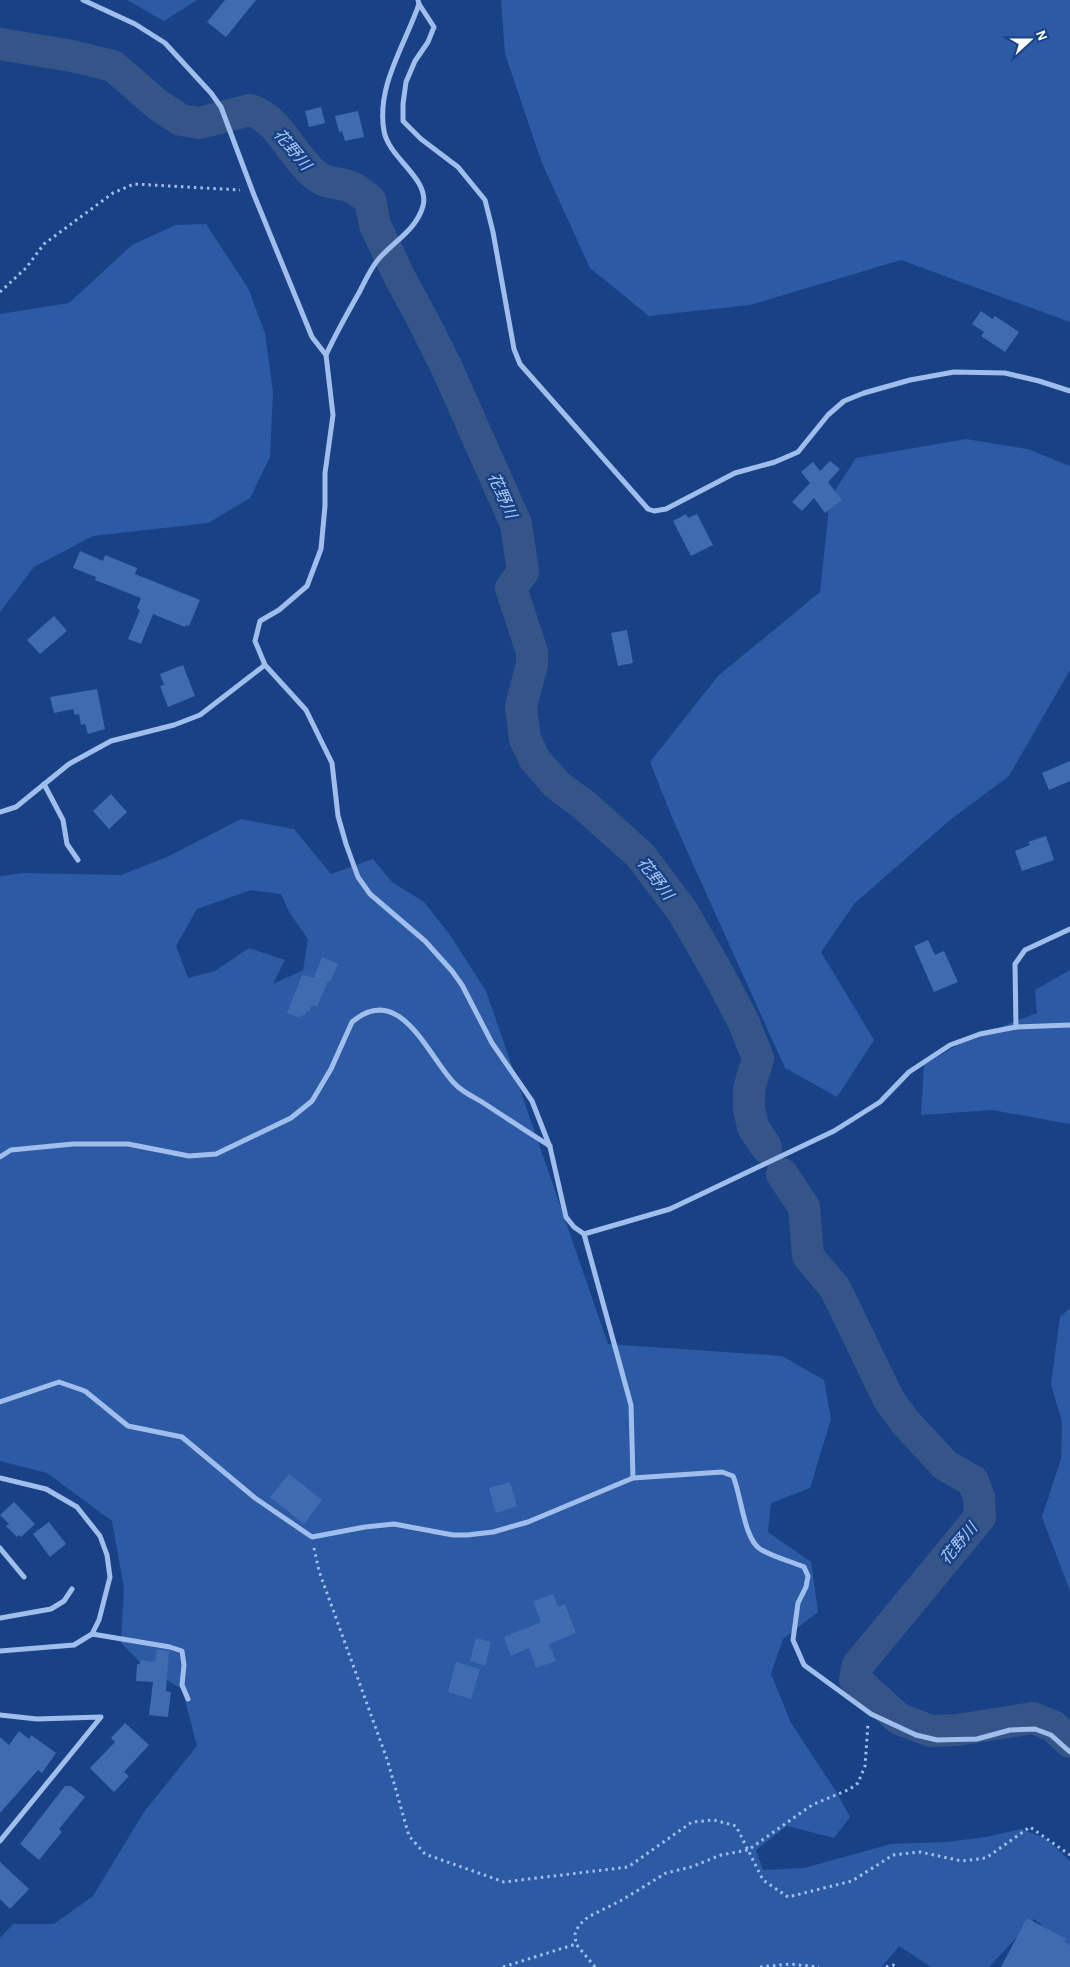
<svg xmlns="http://www.w3.org/2000/svg" width="1070" height="1967" font-family="'Alegreya Sans','Noto Sans JP',sans-serif">
	<style>
		.green { fill: #2c5aa5; fill-rule: evenodd }
		.lines { fill: none; stroke-linecap: round; stroke-linejoin: round }
		.river { stroke: #355487; stroke-width: 32 }
		.building { fill: #416bb0 }
		.path { stroke: #a0beec; stroke-width: 3; stroke-dasharray: 2.5 4; stroke-linecap: butt }
		.street { stroke: #a0beec; stroke-width: 5 }
		.labels { text-anchor: middle; stroke-width: 5; stroke-linejoin: round; paint-order: stroke }
		.water-label { font-size: 16px; font-style: italic; fill: #abc8f4; stroke: #194286 }
	</style>
	<rect width="100%" height="100%" fill="#194286"/>
	<g class="green">
		<polygon points="127,0 197,0 164,21"/>
		<polygon points="501,0 1070,0 1070,322 901,260 750,305 649,316 590,268 542,163 505,54"/>
		<polygon points="206,224 248,288 265,333 273,392 270,457 250,498 208,523 93,536 34,567 0,612 0,314 69,303 132,245 176,225"/>
		<polygon points="966,439 1027,449 1070,466 1070,670 1009,776 950,820 855,903 821,952 874,1040 837,1097 785,1068 674,822 650,762 718,676 820,592 830,498 856,458"/>
		<path d="M241,819L294,829L331,874L373,859L392,882L424,902L450,935L486,991L608,1344L782,1356L824,1380L831,1419L810,1488L771,1503L768,1532L811,1562L818,1612L783,1639L771,1674L791,1723L837,1793L850,1817L834,1838L787,1826L756,1850L763,1870L804,1868L891,1844L946,1842L986,1837L1021,1829L1047,1839L1070,1861V1948L1034,1919L989,1967H931L899,1946L882,1967H0V1938L13,1924H54L93,1896L144,1812L197,1746L182,1689L146,1668L121,1643L124,1588L112,1521L47,1473L0,1461V876L24,873L121,875L167,857ZM251,890L281,894L289,912L308,939L303,970L273,984L285,960L249,948L215,971L188,978L176,946L197,909Z"/>
		<polygon points="1070,970 1070,1124 992,1110 921,1115 924,1065 962,1042 1037,1013 1035,990"/>
		<polygon points="1070,1308 1070,1591 1042,1517 1061,1459 1062,1422 1051,1384 1060,1317"/>
	</g>
	<g class="lines">
		<g class="river">
			<path d="M0,44L72,56L113,66L158,105L181,120L200,123L250,110C278,118 291,154 312,172C328,187 335,180 351,187C357,189 364,196 370,200L375,225L399,276L425,324L446,366L516,524L523,572L511,588L532,652V664L521,707L525,739L535,760L557,785L584,805L640,855L683,912L719,975L744,1023L758,1058L749,1089V1109L753,1127L766,1147"/>
			<polyline points="782,1174 804,1207 808,1256 835,1288 889,1400 906,1423 945,1465 973,1481 979,1497 980,1517 858,1665 855,1679 899,1719 931,1731 957,1730 1033,1718 1053,1726 1070,1742"/>
		</g>
	</g>
	<g class="building">
		<polygon points="225,0 256,0 226,37 207,22"/>
		<polygon points="321,107 325,123 309,127 305,111"/>
		<polygon points="358,111 364,137 345,141 342,131 339,132 335,116"/>
		<polygon points="981,311 992,319 995,316 1019,332 1005,352 981,336 984,332 972,324"/>
		<polygon points="830,461 840,469 828,482 842,500 825,513 814,498 802,511 792,502 810,483 801,472 813,462 820,471"/>
		<polygon points="686,514 688,518 697,514 713,545 691,556 673,521"/>
		<polygon points="80,551 103,561 105,555 137,568 135,574 200,600 189,626 186,625 185,627 153,614 141,644 128,639 140,610 137,608 141,598 95,580 96,577 73,568"/>
		<polygon points="54,616 67,631 40,654 27,640"/>
		<polygon points="627,630 633,663 618,666 611,633"/>
		<polygon points="183,665 195,696 168,707 160,686 164,685 160,674"/>
		<polygon points="97,689 105,729 88,734 85,724 81,725 79,714 75,715 73,709 54,713 50,697"/>
		<polygon points="1070,761 1070,781 1049,790 1042,773"/>
		<polygon points="111,794 127,812 109,829 93,811"/>
		<polygon points="1046,836 1054,860 1022,871 1015,851 1030,845 1028,842"/>
		<polygon points="928,940 935,955 944,951 958,982 934,992 914,946"/>
		<polygon points="322,957 338,964 330,982 328,981 317,1007 312,1005 309,1012 307,1011 304,1016 301,1015 300,1018 287,1013 302,975 306,976 306,975 314,978"/>
		<polygon points="289,1474 322,1500 304,1524 270,1497"/>
		<polygon points="510,1482 517,1506 496,1513 489,1488"/>
		<polygon points="14,1502 35,1524 21,1537 19,1535 17,1537 6,1526 9,1524 0,1515"/>
		<polygon points="49,1522 66,1544 50,1557 33,1534"/>
		<polygon points="553,1594 558,1607 565,1604 576,1633 549,1644 556,1661 536,1668 529,1648 511,1656 504,1637 541,1622 533,1601"/>
		<polygon points="476,1638 491,1642 485,1666 470,1661"/>
		<polygon points="157,1649 169,1651 166,1691 171,1692 168,1717 149,1715 153,1682 136,1681 137,1664 140,1664 140,1660 155,1662"/>
		<polygon points="456,1662 480,1669 471,1699 448,1692"/>
		<polygon points="125,1723 149,1745 124,1772 129,1776 114,1792 90,1768 115,1742 111,1738"/>
		<polygon points="19,1731 29,1739 31,1735 56,1753 42,1773 38,1770 0,1813 0,1737 9,1745"/>
		<polygon points="65,1786 71,1786 85,1797 59,1829 62,1832 39,1860 20,1844"/>
		<polygon points="0,1862 29,1889 10,1909 0,1899"/>
		<polygon points="1027,1918 1066,1939 1064,1942 1070,1945 1070,1967 1001,1967"/>
	</g>
	<g class="lines">
		<g class="path">
			<polyline points="0,292 26,268 44,244 113,193 134,184 240,190"/>
			<polyline points="314,1548 319,1571 388,1762 409,1836 425,1854 504,1882 628,1867 692,1822 714,1820 736,1826 763,1880 788,1897 852,1881 893,1855 920,1852 962,1861 986,1858 1030,1827 1070,1855"/>
			<polyline points="503,1967 576,1944"/>
			<polyline points="595,1967 576,1944 575,1934 579,1925 588,1917 622,1900 666,1873 691,1867 721,1855 748,1850 812,1805 850,1789 858,1783 865,1766 868,1724"/>
			<polyline points="760,1967 790,1964 819,1967"/>
			<polyline points="886,1967 893,1965 896,1967"/>
		</g>
		<g class="street">
			<polyline points="83,0 135,24 165,43 211,93 221,107 254,195 312,337 326,355 333,415 325,473 325,506 321,549 307,586 279,610 260,621 255,641 265,665 306,710 332,763 338,816 346,844 358,877 370,894 425,941 452,971 462,985 492,1043 532,1101 550,1147 566,1217 574,1227 584,1234 670,1209 834,1131 880,1102 909,1072 950,1045 980,1034 1016,1027 1070,1025"/>
			<polyline points="418,0 419,4 434,27 428,42 415,61 406,82 403,104 403,121 421,139 458,167 485,200 493,232 514,349 520,364 648,509 654,511 666,509 735,473 775,462 798,452 828,415 844,401 864,393 910,380 954,372 1005,373 1039,381 1070,391"/>
			<path d="M326,355C336,333 348,312 360,291C365,281 370,270 377,261C392,242 416,231 423,206C430,178 389,159 384,131C376,86 405,45 419,4"/>
			<polyline points="44,784 63,820 67,844 78,860"/>
			<polyline points="0,812 16,807 69,764 111,741 174,725 200,715 265,665"/>
			<polyline points="1016,1027 1015,964 1025,950 1070,929"/>
			<path d="M0,1157L11,1150L73,1144H128L189,1156L216,1154L291,1118L312,1101L331,1069L352,1022C400,981 428,1056 454,1083C461,1091 473,1097 482,1102C505,1117 527,1132 550,1146"/>
			<polyline points="584,1234 631,1405 633,1478"/>
			<path d="M0,1402L59,1382L85,1391L128,1426L182,1437L255,1498L312,1537L365,1527L394,1524L453,1535H467L493,1532L528,1522L633,1478L722,1472L733,1476C741,1494 744,1539 760,1549C773,1557 790,1561 804,1567L808,1576L806,1587L798,1603L793,1640L804,1665L871,1714L916,1735L937,1740L977,1739L1010,1730L1035,1729L1051,1735L1070,1752"/>
			<polyline points="0,1478 46,1489 77,1507 100,1536 107,1555 110,1577 99,1620 92,1634 74,1645 0,1651"/>
			<polyline points="0,1548 24,1577"/>
			<polyline points="0,1618 51,1609 64,1601 72,1589"/>
			<polyline points="92,1634 170,1647 182,1651 184,1665 182,1685 188,1699"/>
			<polyline points="0,1715 37,1719 101,1717 0,1841"/>
		</g>
	</g>
	<g class="labels">
		<g class="water-label">
			<text transform="translate(293 149) rotate(50)" y="6">花野川</text>
			<text transform="translate(503 495) rotate(66)" y="6">花野川</text>
			<text transform="translate(656 878) rotate(53)" y="6">花野川</text>
			<text transform="translate(958 1543) rotate(-50)" y="6">花野川</text>
		</g>
	</g>
	<g transform="translate(1030 40) rotate(69)" stroke="#194286" stroke-width="4" paint-order="stroke">
	<path d="M0-4L9 19L0 12L-9 19Z" fill="#ffffff"/>
	<text y="-8" font-size="14" font-weight="bold" text-anchor="middle" fill="#ffffff">N</text>
	</g>
</svg>
